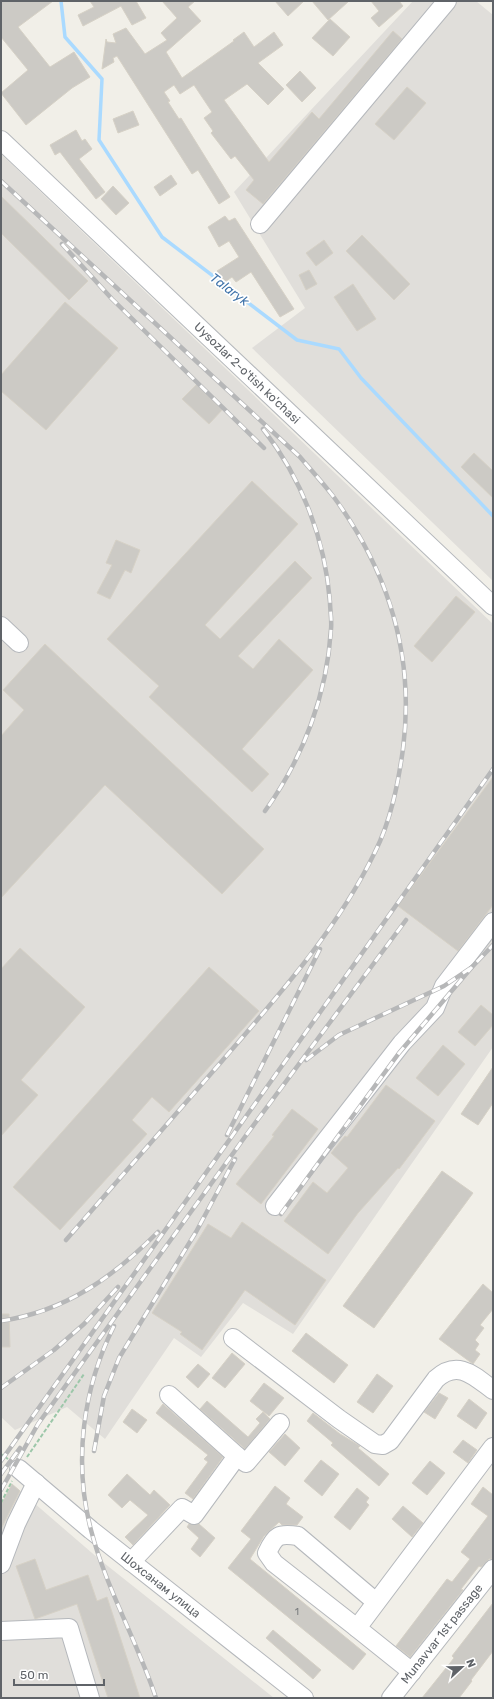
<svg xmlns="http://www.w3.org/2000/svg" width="494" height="1699" font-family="Rubik,sans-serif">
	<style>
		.industrial { fill: #e0deda }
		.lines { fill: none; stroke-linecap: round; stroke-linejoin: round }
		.stream { stroke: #aadaff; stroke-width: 3.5 }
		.building { fill: #cccac5; stroke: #d6d1c6 }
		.minor-casing { stroke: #b5b8bc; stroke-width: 20 }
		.path { stroke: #9cc7a9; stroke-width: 2; stroke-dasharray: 4 2; stroke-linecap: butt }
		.minor { stroke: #fff; stroke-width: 18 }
		.rail-casing { stroke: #b6b7b8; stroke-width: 4.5 }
		.rail { stroke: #fff; stroke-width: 3; stroke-dasharray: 9; stroke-linecap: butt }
		.labels { text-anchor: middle; stroke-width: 3.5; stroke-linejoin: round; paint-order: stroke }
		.number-label { font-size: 10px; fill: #7a7d7f }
		.street-label { font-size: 12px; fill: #5f6368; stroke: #fff }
		.water-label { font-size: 13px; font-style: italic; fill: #4174aa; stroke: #fff }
	</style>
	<rect width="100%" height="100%" fill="#f1efe8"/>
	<g class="industrial">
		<polygon points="413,1 476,1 493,15 493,581 252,348 305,308 234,192"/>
		<polygon points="1,154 493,624 493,1047 293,1334 243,1303 201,1357 174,1338 105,1439 67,1407 15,1430 1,1417"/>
		<polygon points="12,1484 99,1559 274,1698 1,1698 1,1507"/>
	</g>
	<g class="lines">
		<polyline class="stream" points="61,1 65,37 102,79 99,140 162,237 297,340 339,349 361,378 493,516"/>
	</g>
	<g class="building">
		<polygon points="1,1 53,1 18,27 50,67 74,52 90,77 72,88 26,125 1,93 28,70 1,37"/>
		<polygon points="90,1 136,1 146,18 132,25 121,6 83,26 78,15 94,7"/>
		<polygon points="162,1 195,1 188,7 201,21 166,52 182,78 234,41 233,40 244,32 254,47 274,32 283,45 258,63 284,89 268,105 247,84 224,100 269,162 312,112 319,119 393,31 402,39 263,204 246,190 254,180 235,156 231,159 211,133 213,131 204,118 212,112 194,85 180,94 174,85 164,92 170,101 168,102 179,119 181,118 230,197 219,204 198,170 192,174 117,56 113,58 114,62 102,69 106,39 107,42 116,43 113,34 126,28 145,54 167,40 161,33 177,18"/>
		<polygon points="275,1 304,1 288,16"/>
		<polygon points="312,1 349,1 328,20"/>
		<polygon points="371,1 399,1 403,6 379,27 371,18 379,11"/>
		<polygon points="330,19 350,37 333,56 312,38"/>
		<polygon points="300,71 316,88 302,102 286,85"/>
		<polygon points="407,87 426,103 394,140 375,124"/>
		<polygon points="133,111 139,125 118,133 113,119"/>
		<polygon points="76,130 82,141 85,139 92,149 79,159 105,192 96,199 60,152 55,155 50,145"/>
		<polygon points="171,175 177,184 160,196 154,187"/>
		<polygon points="113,186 129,203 116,215 101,199"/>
		<polygon points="1,196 88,281 69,300 1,233"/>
		<polygon points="225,216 229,221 235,218 294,309 280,317 251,272 236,282 232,277 225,282 217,271 239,257 229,241 219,247 208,227"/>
		<polygon points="362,235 410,284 394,300 346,251"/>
		<polygon points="324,240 333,253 316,266 306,253"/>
		<polygon points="309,270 317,284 306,290 299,275"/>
		<polygon points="353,284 376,319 357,331 334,297"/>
		<polygon points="65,302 118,348 46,430 1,391 1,375"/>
		<polygon points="197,384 223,409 209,424 182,399"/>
		<polygon points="474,453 493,471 493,498 461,467"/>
		<polygon points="252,481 298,524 205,625 220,639 295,561 312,578 238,656 253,669 279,639 313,670 242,749 269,774 252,792 149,697 159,686 107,639"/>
		<polygon points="116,540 140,550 131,573 125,570 110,599 97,593 112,565 106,563"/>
		<polygon points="456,596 475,612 432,662 414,646"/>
		<polygon points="45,644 264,849 222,894 105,785 1,898 1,736 24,710 3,690"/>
		<polygon points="493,777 493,905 458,951 398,906"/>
		<polygon points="20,948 85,1007 21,1080 38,1095 1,1136 1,969"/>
		<polygon points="209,967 259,1011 169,1112 152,1097 132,1120 147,1134 60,1230 13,1187"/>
		<polygon points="481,1005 493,1015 493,1025 475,1046 458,1032"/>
		<polygon points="443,1045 465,1064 438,1096 416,1078"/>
		<polygon points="493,1067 493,1103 478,1125 461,1114"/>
		<polygon points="386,1085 435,1121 399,1169 398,1168 358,1213 328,1254 284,1221 313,1182 327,1193 348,1168 331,1153 345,1136 347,1137"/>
		<polygon points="292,1109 318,1129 261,1204 236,1184 274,1136 272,1135"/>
		<polygon points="442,1171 473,1193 374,1328 343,1306"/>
		<polygon points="242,1222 326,1280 295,1325 245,1290 202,1350 180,1334 182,1332 152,1313 208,1224 231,1238"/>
		<polygon points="483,1284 493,1293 493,1309 480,1325 484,1328 475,1340 479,1344 475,1350 480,1354 473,1364 439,1339"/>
		<polygon points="1,1314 9,1314 10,1347 1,1347"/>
		<polygon points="306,1333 348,1365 334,1383 292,1351"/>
		<polygon points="232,1353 245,1364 225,1388 212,1378"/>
		<polygon points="198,1364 210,1374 198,1388 186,1377"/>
		<polygon points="377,1374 393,1386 373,1413 357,1402"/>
		<polygon points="264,1383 284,1398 269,1416 250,1401"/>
		<polygon points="439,1393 448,1398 435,1419 424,1412"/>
		<polygon points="469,1399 487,1413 476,1429 457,1416"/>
		<polygon points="207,1401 248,1437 260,1423 256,1419 263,1412 270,1419 245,1449 200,1409"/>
		<polygon points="163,1404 223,1457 193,1499 185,1493 208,1462 204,1459 208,1455 156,1413"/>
		<polygon points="132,1409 147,1420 137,1433 123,1422"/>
		<polygon points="313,1413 340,1434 360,1446 358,1448 389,1474 379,1486 331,1445 333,1443 307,1421"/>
		<polygon points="285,1434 300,1448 285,1466 269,1452"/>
		<polygon points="463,1440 477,1450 468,1463 453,1452"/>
		<polygon points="321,1460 339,1474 322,1496 304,1481"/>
		<polygon points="430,1461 445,1473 427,1495 412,1483"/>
		<polygon points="127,1474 150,1495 154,1490 170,1505 133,1545 125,1537 148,1515 130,1500 122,1508 108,1495"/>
		<polygon points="12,1484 20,1491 1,1529 1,1505"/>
		<polygon points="275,1486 290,1498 286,1504 303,1517 297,1525 282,1525 279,1522 264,1536 250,1559 366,1654 353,1670 228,1568 251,1539 241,1531"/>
		<polygon points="483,1487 493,1495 493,1559 489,1559 481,1567 479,1566 461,1589 463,1590 410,1657 396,1646 447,1579 452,1582 470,1559 461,1552 488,1516 471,1504"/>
		<polygon points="357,1488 369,1498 366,1502 369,1505 350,1530 334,1517"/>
		<polygon points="403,1506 423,1523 412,1537 392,1519"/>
		<polygon points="189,1524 199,1524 215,1538 200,1557 191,1549 199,1538 187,1527"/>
		<polygon points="35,1559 46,1590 88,1575 97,1601 107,1597 140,1698 108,1698 77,1604 35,1619 16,1566"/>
		<polygon points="493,1603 493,1651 471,1680 472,1681 459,1698 422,1698 454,1658 452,1656"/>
		<polygon points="273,1630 321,1670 313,1679 266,1638"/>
	</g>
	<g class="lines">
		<defs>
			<g id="minor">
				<path id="s1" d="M1,140L493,606"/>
				<polyline points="260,224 447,1"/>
				<polyline points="1,626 19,643"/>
				<polyline points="275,1206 402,1043 435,1008 444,986 493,922"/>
				<path d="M233,1338L339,1419L375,1444L383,1445L390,1441L436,1379C458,1359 474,1376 493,1390"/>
				<polyline points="169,1395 237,1456"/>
				<path id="s2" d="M19,1469L91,1530L304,1698"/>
				<polyline points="131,1562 182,1508 194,1515 237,1456 246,1463 280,1423"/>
				<polyline points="1,1564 16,1524 36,1483"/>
				<path d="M357,1628L274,1563L267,1553C275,1535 279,1533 298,1536L376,1602"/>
				<polyline points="1,1631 69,1628 90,1698"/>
				<polyline points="412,1672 357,1628 493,1447"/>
				<path id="s3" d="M391,1698L493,1569"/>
			</g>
		</defs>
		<use href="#minor" class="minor-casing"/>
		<g class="path">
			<polyline points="1,1454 8,1459"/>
			<polyline points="27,1457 84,1374"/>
			<polyline points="1,1503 12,1481"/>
		</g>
		<use href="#minor" class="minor"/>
		<defs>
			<g id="rail">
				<path d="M1,181L300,457C311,470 323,483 333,496C389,572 415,655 403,749C398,784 391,820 375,852C337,930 278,996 222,1061C170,1121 118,1180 66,1240"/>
				<polyline points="62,244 112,299 264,448"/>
				<path d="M263,429C302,479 325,539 330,602C330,610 332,620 331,629C327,695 303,758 265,811"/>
				<polyline points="306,1060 339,1035 444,986 472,967 493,945"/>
				<polyline points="227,1135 320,949"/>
				<polyline points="281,1214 399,1053 472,967"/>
				<path d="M1,1321C66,1311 112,1278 158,1232"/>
				<path d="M114,1326C83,1388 73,1462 91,1530C106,1588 137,1641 156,1698"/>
				<polyline points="1,1388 54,1350 84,1324 118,1287"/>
				<polyline points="94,1451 104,1396 119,1358 196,1232 235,1159"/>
				<polyline points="1,1461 493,769"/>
				<polyline points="1,1474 20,1448"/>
				<polyline points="1,1490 38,1424 247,1134 406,920"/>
			</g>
		</defs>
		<use href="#rail" class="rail-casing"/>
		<use href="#rail" class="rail"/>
	</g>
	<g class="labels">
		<g class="number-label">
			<text x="297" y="1615">1</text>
		</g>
		<g class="street-label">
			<text dy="4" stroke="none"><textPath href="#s1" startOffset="339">Uysozlar 2-o'tish ko'chasi</textPath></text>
			<text dy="4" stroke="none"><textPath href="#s2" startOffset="183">Шохсанам улица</textPath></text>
			<text dy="4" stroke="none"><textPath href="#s3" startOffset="82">Munavvar 1st passage</textPath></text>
		</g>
		<g class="water-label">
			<text transform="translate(230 289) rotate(37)" y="5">Talaryk</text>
		</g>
	</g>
	<rect width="494" height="1699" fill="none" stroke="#5f6368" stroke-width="4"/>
	<g transform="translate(462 1667) rotate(68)" stroke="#ffffff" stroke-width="3" paint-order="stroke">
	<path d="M0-3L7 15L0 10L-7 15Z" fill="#5f6368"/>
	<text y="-6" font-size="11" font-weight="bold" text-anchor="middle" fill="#5f6368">N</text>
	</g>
	<path d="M14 1679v6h90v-6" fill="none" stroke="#5f6368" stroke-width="2"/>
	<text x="20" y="1679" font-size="12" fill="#5f6368" stroke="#ffffff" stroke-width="3" paint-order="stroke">50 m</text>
</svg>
